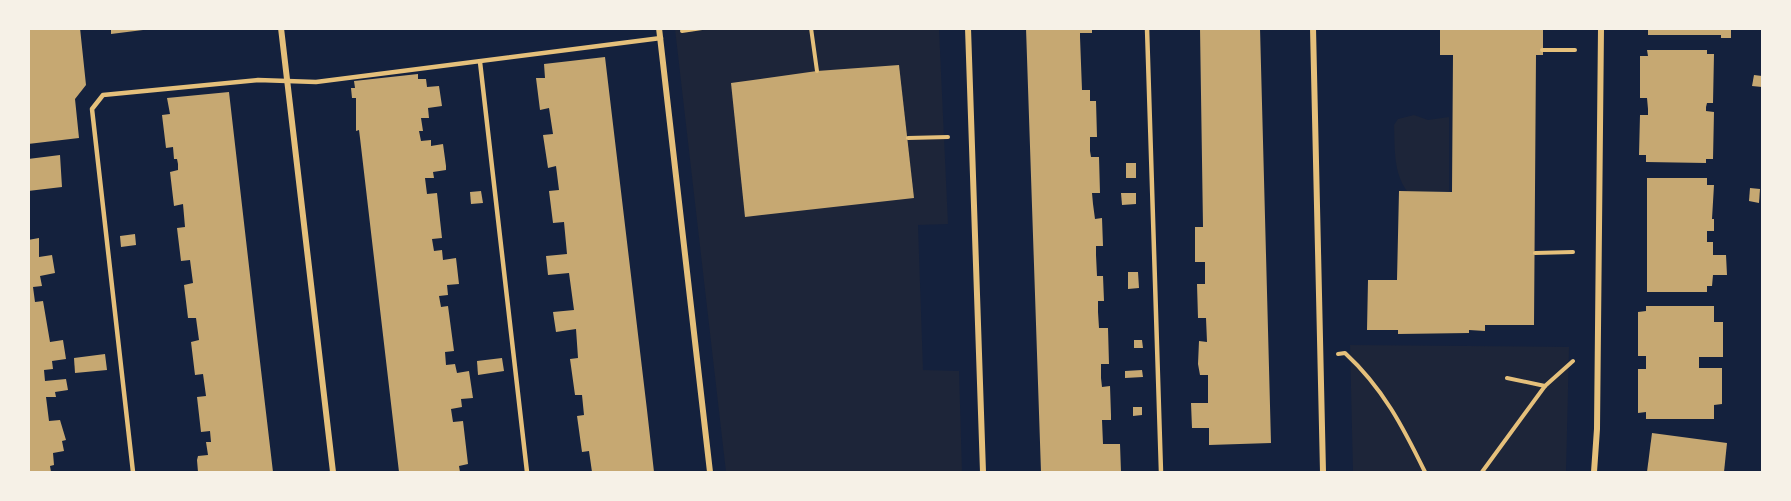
<svg xmlns="http://www.w3.org/2000/svg" width="1791" height="501" font-family="Overpass,sans-serif">
	<style>
		.green { fill: #1d2539 }
		.building { fill: #c6a872 }
		.lines { fill: none; stroke-linecap: round; stroke-linejoin: round }
		.path { stroke: #e5c07b; stroke-width: 4 }
		.service { stroke: #e5c07b; stroke-width: 4.5 }
		.minor { stroke: #e5c07b; stroke-width: 6 }
	</style>
	<rect width="100%" height="100%" fill="#14213d"/>
	<g class="green">
		<polygon points="675,29 939,29 948,224 918,225 923,370 959,371 962,472 726,472"/>
		<path d="M1414,115L1428,120L1449,117V191H1407C1393,172 1395,148 1394,125L1398,119Z"/>
		<polygon points="1350,345 1569,347 1566,472 1353,472"/>
	</g>
	<g class="building">
		<polygon points="28,28 80,28 86,85 75,99 79,138 28,144"/>
		<polygon points="111,28 143,28 143,30 111,34"/>
		<polygon points="1026,28 1092,28 1092,33 1080,33 1080,37 1082,90 1090,90 1090,101 1096,101 1097,137 1090,137 1090,151 1091,157 1099,157 1100,193 1092,193 1093,204 1095,219 1102,218 1103,246 1096,246 1096,255 1097,276 1103,276 1104,301 1098,301 1098,312 1099,328 1108,328 1109,364 1101,364 1101,378 1102,387 1110,386 1111,415 1111,420 1102,420 1103,444 1120,444 1121,472 1041,472"/>
		<polygon points="1200,28 1260,28 1271,443 1209,445 1209,428 1192,428 1191,403 1208,403 1208,375 1200,375 1198,364 1199,341 1207,342 1206,318 1198,318 1197,284 1205,284 1205,262 1195,262 1195,227 1203,227"/>
		<polygon points="1440,28 1543,28 1543,55 1536,55 1534,325 1485,325 1485,331 1469,330 1469,333 1398,334 1398,330 1367,330 1368,280 1397,280 1399,191 1452,192 1453,55 1440,55"/>
		<polygon points="1648,28 1731,28 1731,38 1721,38 1721,35 1648,35"/>
		<polygon points="1647,50 1707,50 1707,54 1714,54 1713,103 1707,103 1706,107 1706,111 1714,112 1713,159 1706,159 1706,163 1646,162 1646,155 1639,155 1640,115 1648,115 1648,109 1647,98 1640,98 1640,56 1648,56"/>
		<polygon points="605,57 647,410 654,472 592,472 589,451 582,452 577,416 584,415 582,395 575,395 570,359 578,358 576,329 556,332 553,312 574,310 569,273 548,275 546,256 567,254 564,222 553,223 549,191 559,190 556,166 548,168 543,135 553,134 549,108 540,110 536,78 545,78 544,64"/>
		<polygon points="899,65 914,198 745,217 731,83 817,71"/>
		<polygon points="418,74 418,79 426,79 427,87 439,86 442,106 428,108 429,118 421,118 423,131 419,131 421,141 431,140 431,146 443,144 446,166 446,170 433,172 434,178 425,178 427,194 437,193 442,238 432,239 434,251 442,250 443,260 456,258 459,284 447,285 448,295 439,296 441,307 448,306 454,351 445,352 446,365 455,364 457,373 469,371 473,398 461,399 462,407 451,409 453,422 463,421 468,464 459,466 460,472 399,472 360,138 359,130 356,131 356,98 352,98 351,88 355,88 354,81"/>
		<polygon points="1754,75 1762,76 1762,87 1752,86"/>
		<polygon points="229,92 257,336 273,472 198,472 197,460 198,456 208,455 206,442 211,442 210,431 201,432 197,397 206,396 203,374 195,375 191,342 199,340 196,318 188,318 184,285 193,283 190,260 181,261 177,228 185,227 183,204 174,206 170,172 178,170 178,164 177,159 174,159 173,147 166,148 162,115 170,114 167,98"/>
		<polygon points="60,155 62,187 28,191 28,159"/>
		<rect x="1126" y="163" width="10" height="15"/>
		<polygon points="1647,178 1707,178 1707,185 1714,185 1712,219 1714,219 1714,231 1707,231 1707,242 1713,242 1713,255 1726,255 1727,275 1713,275 1712,286 1707,286 1707,292 1647,292"/>
		<polygon points="1750,188 1760,189 1759,203 1749,201"/>
		<polygon points="481,191 483,203 471,204 470,192"/>
		<polygon points="1121,193 1136,193 1136,204 1122,205"/>
		<polygon points="135,234 136,245 121,247 120,236"/>
		<polygon points="39,238 39,257 52,255 55,273 40,276 42,286 33,287 35,302 43,301 50,342 63,340 66,359 52,361 53,369 44,370 45,381 66,379 68,390 55,392 56,397 46,397 49,421 60,420 66,440 62,441 64,451 53,453 54,465 50,466 51,472 28,472 28,240"/>
		<polygon points="1128,272 1138,272 1139,288 1128,289"/>
		<polygon points="1646,306 1714,306 1714,322 1723,322 1723,357 1699,357 1699,368 1722,368 1722,404 1714,405 1714,419 1646,419 1646,412 1638,413 1638,369 1646,369 1646,356 1638,356 1638,312 1646,311"/>
		<polygon points="1134,340 1142,340 1143,348 1134,348"/>
		<polygon points="105,354 107,370 75,373 74,358"/>
		<polygon points="502,358 504,371 478,375 477,361"/>
		<polygon points="1142,370 1143,377 1125,378 1125,371"/>
		<polygon points="1133,407 1142,407 1142,415 1133,416"/>
		<polygon points="1652,433 1727,443 1724,472 1647,472"/>
	</g>
	<g class="lines">
		<g class="path">
			<polyline points="811,28 817,71"/>
			<polyline points="682,31 702,28"/>
			<polyline points="1542,50 1575,50"/>
			<polyline points="908,138 948,137"/>
			<polyline points="1535,253 1573,252"/>
			<path d="M1338,354L1345,353C1383,388 1403,427 1425,472"/>
			<polyline points="1507,378 1545,386"/>
			<polyline points="1482,472 1545,386 1573,361"/>
		</g>
		<g class="service">
			<polyline points="1147,28 1161,472"/>
			<polyline points="480,62 527,472"/>
			<polyline points="133,472 92,109 103,95 258,80 316,82 661,38"/>
		</g>
		<g class="minor">
			<polyline points="281,28 333,472"/>
			<polyline points="659,28 710,472"/>
			<polyline points="968,28 983,472"/>
			<polyline points="1313,28 1323,472"/>
			<polyline points="1594,472 1597,429 1601,28"/>
		</g>
	</g>
	<rect width="1791" height="501" fill="none" stroke="#f6f1e7" stroke-width="60"/>
</svg>
